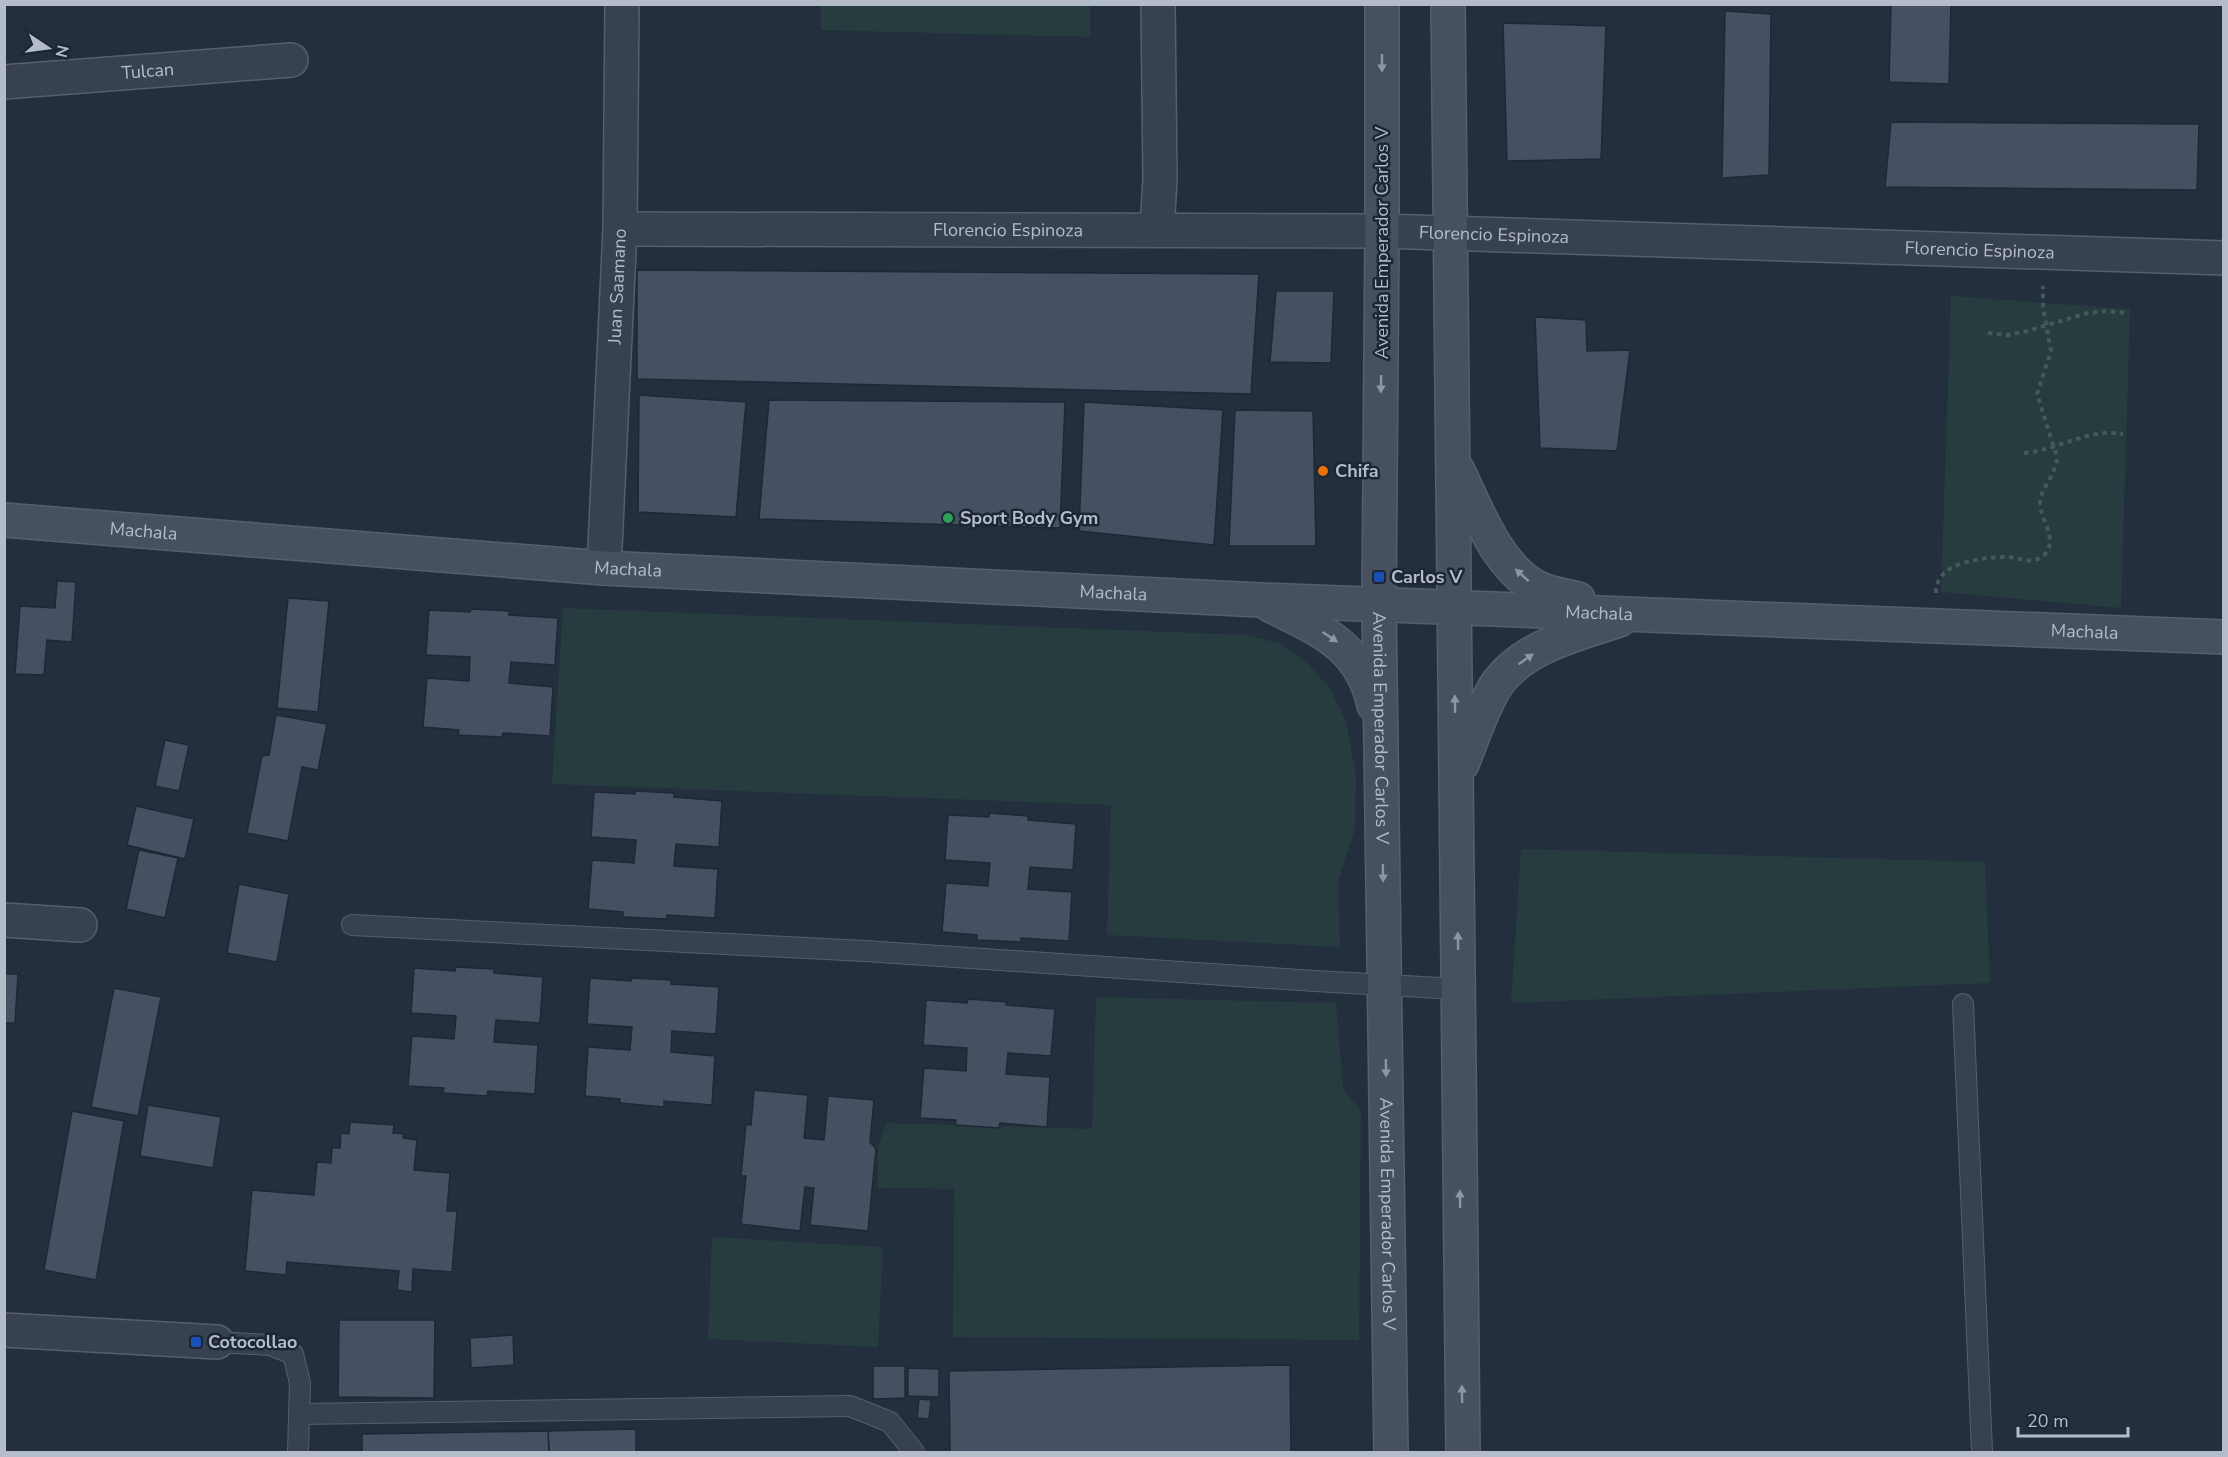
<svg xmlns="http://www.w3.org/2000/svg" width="2228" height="1457" font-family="'Nunito Sans',sans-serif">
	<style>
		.green { fill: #263c3f }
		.building { fill: #455162; stroke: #1f2835; stroke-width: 1.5 }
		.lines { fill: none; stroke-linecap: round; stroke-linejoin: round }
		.lane-casing { stroke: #565f6c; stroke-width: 22 }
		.street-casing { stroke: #565f6c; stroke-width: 36 }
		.secondary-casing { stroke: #565f6c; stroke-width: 36 }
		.path { stroke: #44595c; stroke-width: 4; stroke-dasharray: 4.5 4.5; stroke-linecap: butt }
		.lane { stroke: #38414e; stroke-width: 20 }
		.street { stroke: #38414e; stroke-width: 33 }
		.secondary { stroke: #465061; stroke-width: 33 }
		.oneway { fill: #8e96a5 }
		.food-dot { fill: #e8710a; stroke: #1d2633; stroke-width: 2 }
		.leisure-dot { fill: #2e9e5b; stroke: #1d2633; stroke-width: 2 }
		.transit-dot { fill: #1a4fb4; stroke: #1d2633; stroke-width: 2 }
		.labels { text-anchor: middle; stroke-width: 5; stroke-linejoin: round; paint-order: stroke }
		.street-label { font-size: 18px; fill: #b4bcc9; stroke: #1d2633 }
		.poi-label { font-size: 18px; font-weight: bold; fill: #b4bcc9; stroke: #1d2633; text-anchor: start }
	</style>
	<rect width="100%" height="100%" fill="#242f3e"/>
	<g class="green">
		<polygon points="821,5 1090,5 1090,37 821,30"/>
		<polygon points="1951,296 2130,309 2121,608 1941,592"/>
		<polygon points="563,608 1247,635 1281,644 1307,663 1329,687 1346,721 1356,775 1355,829 1338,881 1340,947 1107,935 1111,805 552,784"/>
		<polygon points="1521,849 1985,862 1990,983 1511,1003"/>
		<polygon points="1096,997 1336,1003 1343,1089 1361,1111 1359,1340 953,1337 954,1189 878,1188 878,1148 886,1123 1092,1129"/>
		<polygon points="712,1237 883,1247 878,1347 708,1339"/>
	</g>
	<g class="building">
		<polygon points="1891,4 1951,4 1949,84 1889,82"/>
		<polygon points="1725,11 1771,14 1769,175 1722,178"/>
		<polygon points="1503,23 1606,26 1601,159 1507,161"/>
		<polygon points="1891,122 2199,124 2197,190 1885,187"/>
		<polygon points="637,270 1259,274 1251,394 637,379"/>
		<polygon points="1276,291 1334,291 1331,363 1270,362"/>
		<polygon points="1535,317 1586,320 1587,351 1630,350 1617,451 1540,448"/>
		<polygon points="639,395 746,402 736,517 638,512"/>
		<polygon points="769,400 1065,402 1060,528 759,519"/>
		<polygon points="1084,402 1223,410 1214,545 1079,531"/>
		<polygon points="1235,410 1313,411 1316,546 1229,546"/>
		<polygon points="57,581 76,582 72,642 47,640 44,675 15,674 20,606 55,608"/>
		<polygon points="288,598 329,601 318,712 277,708"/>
		<polygon points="471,609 509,611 509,615 558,618 555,665 511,662 509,683 553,687 550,736 503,733 502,737 458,735 459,730 423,727 427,678 469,681 470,657 426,655 429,610 470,612"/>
		<polygon points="276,715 327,724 318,770 302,767 288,841 247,833 262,756 269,755"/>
		<polygon points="165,740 189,745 179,791 155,786"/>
		<polygon points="635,791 674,793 674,797 722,801 719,847 676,844 674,866 718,869 715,918 667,915 667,919 623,917 623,912 588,909 592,860 634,863 636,840 591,837 594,792 635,794"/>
		<polygon points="136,806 194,819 185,859 127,845"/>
		<polygon points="989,813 1028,816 1028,820 1076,824 1073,870 1030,867 1028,889 1072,892 1069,941 1021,938 1021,942 977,940 977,935 942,932 946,883 988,886 990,863 945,860 948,815 989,817"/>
		<polygon points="139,850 178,858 165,918 126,909"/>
		<polygon points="239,884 289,894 277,962 227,953"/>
		<polygon points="456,967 494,969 494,973 543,977 540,1023 496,1020 494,1042 538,1045 535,1094 488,1091 487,1096 443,1093 444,1088 408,1086 412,1036 454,1039 456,1016 411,1013 414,968 455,971"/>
		<polygon points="4,970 7,974 18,974 15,1023 4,1023"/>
		<polygon points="590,978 631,981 632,978 671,980 671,984 719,987 716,1034 672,1031 671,1052 715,1056 712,1105 664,1101 664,1107 620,1103 620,1099 585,1096 588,1047 630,1050 632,1027 587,1024"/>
		<polygon points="114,988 161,997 138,1116 91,1107"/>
		<polygon points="968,999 1007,1002 1006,1005 1055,1009 1051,1056 1008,1053 1006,1074 1050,1077 1047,1127 1000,1123 999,1128 955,1125 956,1120 920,1118 924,1068 966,1071 967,1048 923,1045 926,1000 967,1003"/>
		<polygon points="754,1090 808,1095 804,1138 824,1140 828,1096 874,1100 870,1142 876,1149 868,1231 810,1225 814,1188 805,1187 800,1231 741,1224 746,1176 741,1176 746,1124 751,1125"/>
		<polygon points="148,1105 221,1117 213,1168 140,1156"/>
		<polygon points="72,1111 124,1121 96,1280 44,1270"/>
		<polygon points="350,1122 394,1125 393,1133 404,1134 403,1138 417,1140 414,1170 450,1173 447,1211 457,1211 452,1272 413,1269 412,1292 397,1290 399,1271 287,1262 286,1275 245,1271 252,1190 314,1195 317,1162 331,1163 332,1148 340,1148 341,1133 349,1134"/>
		<polygon points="339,1320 435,1320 434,1398 338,1397"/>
		<polygon points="513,1335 514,1365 471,1368 470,1338"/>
		<polygon points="1290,1365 1291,1452 950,1452 949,1371"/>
		<polygon points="873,1366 905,1366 905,1398 873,1399"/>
		<polygon points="908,1368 939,1369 939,1397 908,1396"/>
		<polygon points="919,1399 931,1400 929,1419 917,1418"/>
		<polygon points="636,1429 636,1452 549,1452 548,1431"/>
		<polygon points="548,1431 549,1452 362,1452 362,1434"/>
	</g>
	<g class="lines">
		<defs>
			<g id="lane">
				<polyline points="352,925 865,951 1315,981 1458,989"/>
				<polyline points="1963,1004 1982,1452"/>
				<polyline points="217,1342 270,1345 293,1354 300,1383 298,1452"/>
				<polyline points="299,1414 850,1406 890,1422 914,1452"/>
			</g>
			<g id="street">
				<path id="s1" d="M4,82L291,60"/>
				<path id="s2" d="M620,229L1382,231L2224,258"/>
				<polyline points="1157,230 1160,179 1158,4"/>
				<path id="s3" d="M604,568L620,229L622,4"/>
				<polyline points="4,920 80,925"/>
				<polyline points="4,1330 217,1342"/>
			</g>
			<g id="secondary">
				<path id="s4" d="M1382,4V231L1379,605L1391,1452"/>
				<polyline points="1448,4 1463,1452"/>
				<path d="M1457,469C1476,508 1497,568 1538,588C1550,594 1565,596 1578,599"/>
				<path id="s5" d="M4,520L604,568L1260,600L2224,637"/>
				<path d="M1270,605C1320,630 1361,645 1374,705"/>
				<path d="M1462,764C1472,739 1481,711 1495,687C1522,646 1576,635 1619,620"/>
			</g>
		</defs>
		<use href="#lane" class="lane-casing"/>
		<use href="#street" class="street-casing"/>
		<use href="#secondary" class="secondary-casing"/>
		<g class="path">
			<polyline points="1988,333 2008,335 2027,331 2088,313 2106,311 2126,313"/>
			<path d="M2024,453C2060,450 2086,428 2123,434"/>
			<path d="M1936,593C1935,561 1985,557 2008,557C2017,557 2025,562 2035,560C2039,559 2043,556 2046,553C2057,538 2041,520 2040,504C2040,488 2056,477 2057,457L2037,394L2051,351L2043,307V286"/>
		</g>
		<use href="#lane" class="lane"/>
		<use href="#street" class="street"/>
		<use href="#secondary" class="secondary"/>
	</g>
	<defs><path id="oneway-solid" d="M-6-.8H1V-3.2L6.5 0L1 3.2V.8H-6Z" transform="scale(1.5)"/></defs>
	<g class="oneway">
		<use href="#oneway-solid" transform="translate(1382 63) rotate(90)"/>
		<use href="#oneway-solid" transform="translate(1381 384) rotate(91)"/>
		<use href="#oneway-solid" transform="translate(1522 575) rotate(-138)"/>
		<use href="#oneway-solid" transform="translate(1330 637) rotate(34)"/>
		<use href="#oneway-solid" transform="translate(1526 659) rotate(-35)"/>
		<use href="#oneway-solid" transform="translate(1455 704) rotate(-91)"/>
		<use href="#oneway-solid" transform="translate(1383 873) rotate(89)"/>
		<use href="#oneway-solid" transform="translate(1458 941) rotate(-91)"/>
		<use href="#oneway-solid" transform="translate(1386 1068) rotate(89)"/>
		<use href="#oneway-solid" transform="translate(1460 1199) rotate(-91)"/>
		<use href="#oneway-solid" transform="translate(1462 1394) rotate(-91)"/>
	</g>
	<circle class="food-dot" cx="1323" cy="471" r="6"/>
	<circle class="leisure-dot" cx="948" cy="518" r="6"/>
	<g class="transit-dot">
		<rect x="1373" y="571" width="12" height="12" rx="3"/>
		<rect x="190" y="1336" width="12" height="12" rx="3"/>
	</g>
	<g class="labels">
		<g class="street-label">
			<text dy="6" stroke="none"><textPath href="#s1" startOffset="144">Tulcan</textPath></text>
			<text dy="6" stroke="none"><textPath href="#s2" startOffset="388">Florencio Espinoza</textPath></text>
			<text dy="6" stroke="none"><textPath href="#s2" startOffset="874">Florencio Espinoza</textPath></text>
			<text transform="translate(1382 243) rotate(-90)" y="6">Avenida Emperador Carlos V</text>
			<text dy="6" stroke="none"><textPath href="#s2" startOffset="1360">Florencio Espinoza</textPath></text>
			<text dy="6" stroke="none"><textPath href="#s3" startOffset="282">Juan Saamano</textPath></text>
			<text dy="6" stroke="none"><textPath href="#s5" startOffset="140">Machala</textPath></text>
			<text dy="6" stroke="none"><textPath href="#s5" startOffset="626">Machala</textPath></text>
			<text dy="6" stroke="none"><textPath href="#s5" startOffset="1112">Machala</textPath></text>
			<text dy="6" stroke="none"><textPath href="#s5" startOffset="1598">Machala</textPath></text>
			<text dy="6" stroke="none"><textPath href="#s5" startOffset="2084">Machala</textPath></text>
			<text dy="6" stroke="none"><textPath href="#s4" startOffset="724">Avenida Emperador Carlos V</textPath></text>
			<text dy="6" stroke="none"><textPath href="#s4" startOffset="1210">Avenida Emperador Carlos V</textPath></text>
		</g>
		<g class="poi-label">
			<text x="1335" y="477">Chifa</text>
			<text x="960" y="524">Sport Body Gym</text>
			<text x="1391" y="583">Carlos V</text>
			<text x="208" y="1348">Cotocollao</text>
		</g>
	</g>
	<rect width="2228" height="1457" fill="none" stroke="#b4bcc9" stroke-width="12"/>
	<g transform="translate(48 48) rotate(103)" stroke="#1d2633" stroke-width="4.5" paint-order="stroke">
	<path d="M0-4.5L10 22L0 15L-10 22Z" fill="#b4bcc9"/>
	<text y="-9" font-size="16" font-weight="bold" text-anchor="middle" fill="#b4bcc9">N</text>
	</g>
	<path d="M2018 1427v9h110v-9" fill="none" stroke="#b4bcc9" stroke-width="3"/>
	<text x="2027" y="1427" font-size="18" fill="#b4bcc9" stroke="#1d2633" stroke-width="4.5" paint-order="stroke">20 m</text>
</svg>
